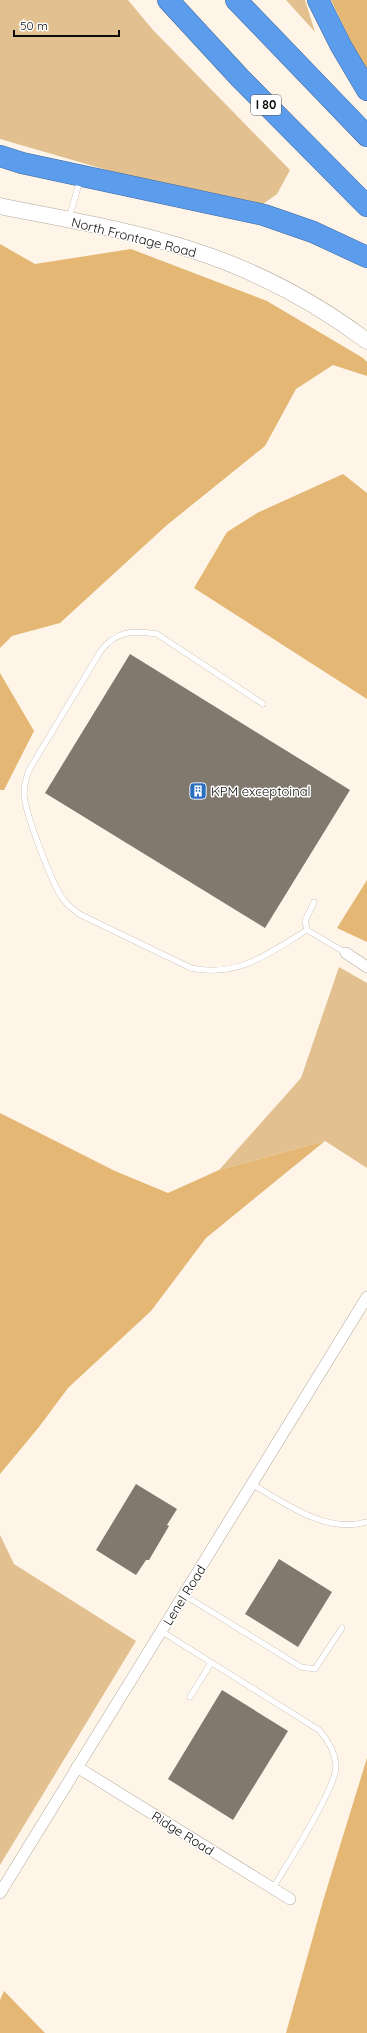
<svg xmlns="http://www.w3.org/2000/svg" width="367" height="2033" font-family="Quicksand,sans-serif">
	<style>
		.green { fill: #e2c08f }
		.forest { fill: #e4b774 }
		.building { fill: #81796e }
		.lines { fill: none; stroke-linecap: round; stroke-linejoin: round }
		.service-casing { stroke: #b1a99d; stroke-width: 6 }
		.minor-casing { stroke: #b1a99d; stroke-width: 12 }
		.secondary-casing { stroke: #b1a99d; stroke-width: 17 }
		.motorway-casing { stroke: #416a9d; stroke-width: 22 }
		.service { stroke: #fff; stroke-width: 5.5 }
		.minor { stroke: #fff; stroke-width: 11 }
		.secondary { stroke: #fff; stroke-width: 16 }
		.motorway { stroke: #5b9ced; stroke-width: 21 }
		.labels { text-anchor: middle; stroke-width: 3; stroke-linejoin: round; paint-order: stroke }
		.shield { fill: #fff; stroke: #585653; stroke-width: 1 }
		.shield-label { font-size: 12px; font-weight: bold; fill: #100d09 }
		.street-label { font-size: 13px; fill: #100d09; stroke: #fff }
		.poi-label { font-size: 13px; fill: #100d09; stroke: #fff; text-anchor: start }
	</style>
	<rect width="100%" height="100%" fill="#fef5e8"/>
	<g class="green">
		<polygon points="0,0 128,0 153,30 290,170 277,194 252,212 0,139"/>
		<polygon points="286,0 305,0 315,32"/>
		<polygon points="339,967 367,983 367,1168 325,1141 219,1170 301,1078"/>
		<polygon points="0,1535 14,1564 136,1641 0,1865"/>
	</g>
	<g class="forest">
		<polygon points="331,0 367,0 367,75"/>
		<polygon points="0,244 35,264 131,249 267,301 363,358 367,362 367,376 333,365 296,389 265,446 167,525 60,623 12,636 0,648"/>
		<polygon points="343,474 367,493 367,699 194,588 227,532 257,513"/>
		<polygon points="0,673 34,731 4,790 0,790"/>
		<polygon points="367,880 367,942 337,928"/>
		<polygon points="0,1113 115,1171 168,1193 219,1170 325,1141 206,1238 151,1311 68,1388 39,1427 0,1474"/>
		<polygon points="367,1758 367,2033 286,2033 323,1901"/>
		<polygon points="4,1991 45,2033 0,2033 0,2000"/>
	</g>
	<g class="building">
		<polygon points="130,654 350,790 265,928 45,793"/>
		<polygon points="136,1484 177,1509 167,1525 169,1526 149,1560 146,1560 136,1575 96,1550"/>
		<polygon points="279,1559 332,1592 298,1647 245,1614"/>
		<polygon points="222,1690 288,1731 233,1820 168,1779"/>
	</g>
	<g class="lines">
		<defs>
			<g id="service">
				<polyline points="69,218 80,180"/>
				<path d="M263,704L157,634C133,630 115,631 100,652L29,770C26,778 24,786 24,794C25,813 52,884 63,899C67,905 73,909 79,914L191,968C238,978 268,954 307,930L346,953"/>
				<polyline points="307,930 305,921 314,902"/>
				<path d="M252,1484C286,1504 326,1534 367,1522"/>
				<polyline points="184,1595 301,1667 315,1669 342,1628"/>
				<path d="M161,1631L319,1730C328,1740 335,1752 336,1766C337,1787 286,1866 273,1888"/>
				<polyline points="190,1697 211,1663"/>
			</g>
			<g id="minor">
				<polyline points="346,953 367,967"/>
				<polyline points="77,1767 290,1899"/>
				<polyline points="0,1893 367,1297"/>
			</g>
			<path id="secondary" d="M0,206C64,219 130,230 192,250C254,270 315,302 367,341"/>
			<g id="motorway">
				<polyline points="168,0 240,78 367,206"/>
				<polyline points="236,0 367,136"/>
				<polyline points="318,0 341,46 367,90"/>
				<polyline points="0,156 22,163 264,215 313,232 367,257"/>
			</g>
		</defs>
		<use href="#service" class="service-casing"/>
		<use href="#minor" class="minor-casing"/>
		<use href="#secondary" class="secondary-casing"/>
		<use href="#motorway" class="motorway-casing"/>
		<use href="#service" class="service"/>
		<use href="#minor" class="minor"/>
		<use href="#secondary" class="secondary"/>
		<use href="#motorway" class="motorway"/>
	</g>
	<defs>
		<symbol id="building-square" viewBox="-11 -11 22 22"><rect x="-9" y="-9" width="18" height="18" rx="4" fill="#2a6ec0" stroke="#fff"/><path d="M-4-6H4V6H1V3H-1V6H-4ZM-2.5-4.3h1.7v1.8h-1.7ZM.8-4.3h1.7v1.8H.8ZM-2.5-1h1.7V.8h-1.7ZM.8-1h1.7V.8H.8Z" fill="#fff"/></symbol>
	</defs>
	<g fill-rule="evenodd">
		<use href="#building-square" x="188" y="781" width="20" height="20"/>
	</g>
	<g class="labels">
		<rect class="shield" x="251" y="95" width="30" height="20" rx="3"/>
		<g class="shield-label">
			<text x="266" y="109">I 80</text>
		</g>
		<g class="street-label">
			<text transform="translate(134 237) rotate(14)" y="5">North Frontage Road</text>
			<text transform="translate(184 1595) rotate(-58)" y="5">Lenel Road</text>
			<text transform="translate(183 1833) rotate(32)" y="5">Ridge Road</text>
		</g>
		<g class="poi-label">
			<text x="211" y="796">KPM exceptoinal</text>
		</g>
	</g>
	<path d="M14 30v6h105v-6" fill="none" stroke="#100d09" stroke-width="2"/>
	<text x="20" y="30" font-size="12" fill="#100d09" stroke="#ffffff" stroke-width="3" paint-order="stroke">50 m</text>
</svg>
